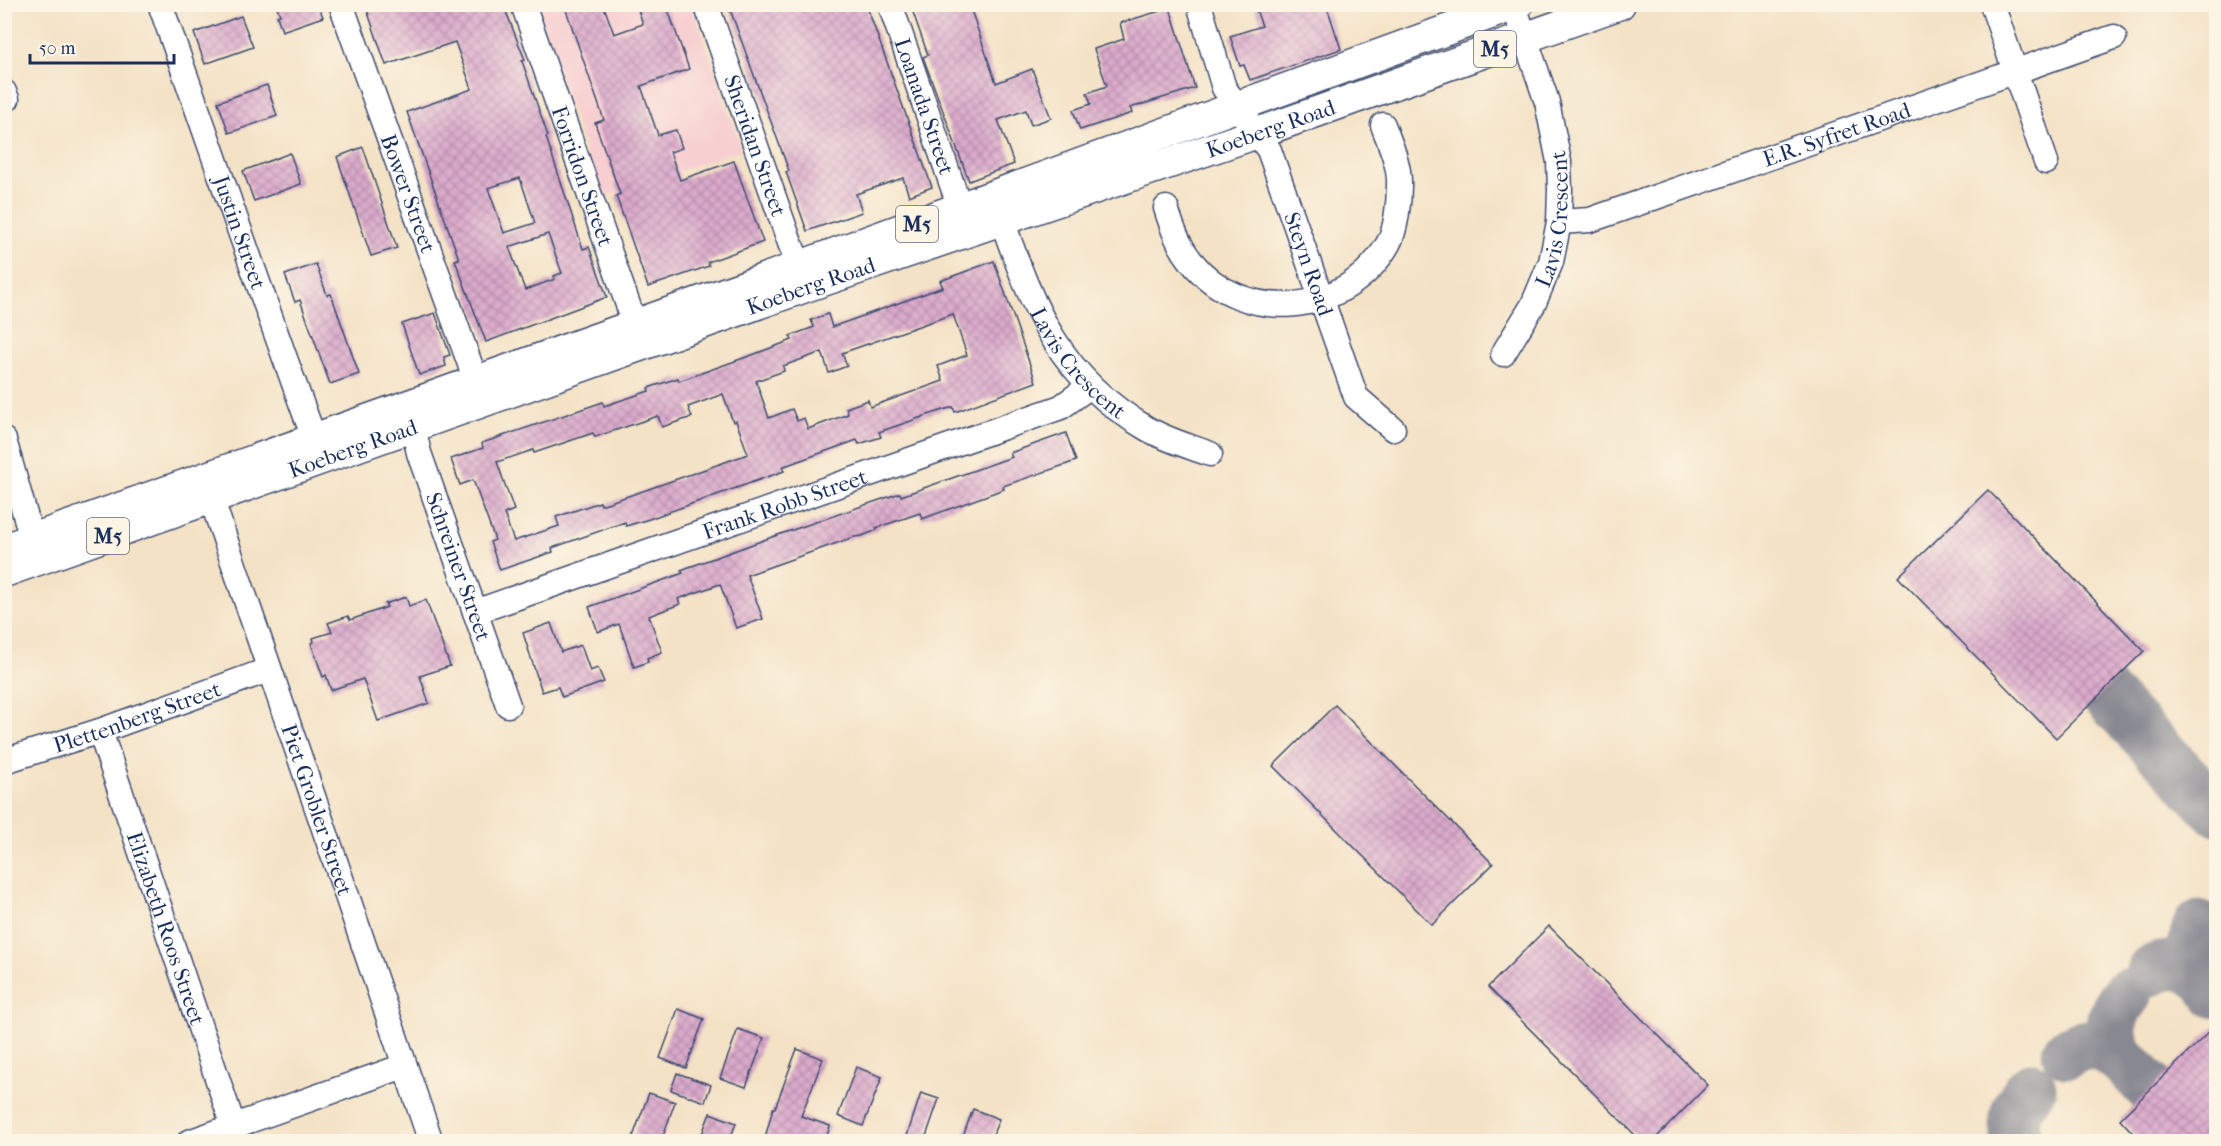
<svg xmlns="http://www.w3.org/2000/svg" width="2221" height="1146" font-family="'IM FELL French Canon',serif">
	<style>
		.built { fill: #f7cfd1 }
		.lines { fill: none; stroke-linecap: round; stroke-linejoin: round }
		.taxiway { stroke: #888892; stroke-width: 51 }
		.building { fill: url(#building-cross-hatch); fill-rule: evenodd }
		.minor-casing { stroke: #3c4a6e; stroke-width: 27 }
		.major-casing { stroke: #3c4a6e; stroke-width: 33 }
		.minor { stroke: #fff; stroke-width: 24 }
		.major { stroke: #fff; stroke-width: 30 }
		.labels { text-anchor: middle; stroke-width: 6; stroke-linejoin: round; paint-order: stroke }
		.shield { fill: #fcf5e5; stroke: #5e6a86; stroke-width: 1.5 }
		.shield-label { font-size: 21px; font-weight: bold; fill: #1b2f5e }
		.street-label { font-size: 22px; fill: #1b2f5e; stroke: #fcf5e5 }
	</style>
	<defs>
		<pattern id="building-cross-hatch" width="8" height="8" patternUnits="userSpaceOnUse" patternTransform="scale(1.5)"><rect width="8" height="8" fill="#dcaacc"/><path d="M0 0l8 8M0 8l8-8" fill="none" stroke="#b28ba9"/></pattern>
	</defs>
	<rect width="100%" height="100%" fill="#fcf5e5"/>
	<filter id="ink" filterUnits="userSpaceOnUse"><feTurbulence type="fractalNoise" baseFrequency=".0167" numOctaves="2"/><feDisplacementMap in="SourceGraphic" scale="12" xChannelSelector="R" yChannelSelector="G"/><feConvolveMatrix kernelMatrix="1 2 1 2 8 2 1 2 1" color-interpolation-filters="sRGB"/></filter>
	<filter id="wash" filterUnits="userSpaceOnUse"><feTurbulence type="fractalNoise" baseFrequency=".008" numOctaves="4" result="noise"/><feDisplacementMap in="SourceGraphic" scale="24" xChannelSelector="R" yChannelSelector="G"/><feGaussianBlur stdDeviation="1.35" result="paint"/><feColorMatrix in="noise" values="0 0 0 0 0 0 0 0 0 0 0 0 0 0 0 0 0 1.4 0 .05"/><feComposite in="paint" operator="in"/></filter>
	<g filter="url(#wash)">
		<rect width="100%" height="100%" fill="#f4e2c6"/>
		<polygon class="built" points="536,5 692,5 742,149 601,198"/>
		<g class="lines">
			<g class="taxiway">
				<polyline points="2103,692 2216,810"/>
				<path d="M2198,926C2187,956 2195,971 2216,993"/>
				<path d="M2151,971C2169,961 2187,963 2202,977"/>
				<path d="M2067,1053C2104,1029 2126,1065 2151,1089"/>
				<path d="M2120,1058C2107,1035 2110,1014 2126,995"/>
				<path d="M2019,1142C2009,1121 2017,1104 2031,1088"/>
			</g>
		</g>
		<g id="blocks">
			<g class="building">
				<polygon points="276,4 318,4 323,17 282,31 277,16 280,15"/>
				<path d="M365,4H503L525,60L522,61L548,136L546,137L583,249L589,247L607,297L486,342L455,260L459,259L407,112L472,89L455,42L386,65ZM520,178L535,223L504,233L488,188ZM548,234L562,273L554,276L555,279L525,290L509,247Z"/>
				<polygon points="564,4 603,4 614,34 643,24 636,4 666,4 689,69 641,86 658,135 676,130 682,148 670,152 680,180 734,161 763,242 708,262 709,266 648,287 616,196 620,194 595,123 604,120"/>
				<polygon points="728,4 866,4 932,187 909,196 903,178 856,194 862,212 807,231 786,172 789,171"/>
				<polygon points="910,4 969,4 996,83 1032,69 1051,118 1031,125 1026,110 998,120 1014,164 969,181 923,57 928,55"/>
				<polygon points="1254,4 1326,4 1341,49 1250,80 1244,65 1240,66 1230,36 1262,26"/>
				<polygon points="1170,8 1195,88 1130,108 1132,113 1080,130 1073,110 1091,104 1087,93 1107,86 1094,49 1124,39 1120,23"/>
				<polygon points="241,16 253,47 205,64 194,33"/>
				<polygon points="267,85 277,116 229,133 218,102"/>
				<polygon points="363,147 397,248 371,256 337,157"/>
				<polygon points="290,153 301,184 254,201 243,171"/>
				<path d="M994,261L1036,382L955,412L953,407L928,415L879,432L881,437L859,444L857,440L782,467L784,471L649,519L626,526L625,522L552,548L553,552L500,570L490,542L495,540L473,480L460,485L451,459L483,448L482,443L603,402L604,406L649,391L648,388L678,378L679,381L752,355L792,340L790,336L814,327L811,320L828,314L832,327L943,287L940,281ZM953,314L967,355L938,366L943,381L870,407L868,400L846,408L848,414L808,429L804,418L797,421L792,409L769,418L756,381L784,371L783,366L822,352L829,373L847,366L842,353ZM723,394L733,422L736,421L748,454L640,492L601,505L600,502L556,517L559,526L514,541L504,514L514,510L497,462L533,450L534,453L593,433L595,437L658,416L662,427L692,417L688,407Z"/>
				<polygon points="316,264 327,295 331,294 359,374 330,384 300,300 295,302 285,275"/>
				<polygon points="435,313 450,355 444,357 446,366 419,375 402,324"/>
				<polygon points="1066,433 1076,461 1003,486 1004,489 922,519 920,513 876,528 877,530 862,536 854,537 747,575 763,619 736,628 720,584 678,599 680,604 649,616 662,652 647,658 648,662 634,667 619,624 598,632 589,607 683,573 681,570 772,537 900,493 901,496 1012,457 1010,453"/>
				<polygon points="1988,490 2144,651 2056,738 1898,577"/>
				<polygon points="406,597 409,606 426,600 450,666 420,676 429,703 378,721 363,679 331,690 326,675 323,677 311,643 314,642 313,638 332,632 328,623 348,616 350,620 387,607 385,604"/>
				<polygon points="551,623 561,652 581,645 590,671 598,668 604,682 562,697 558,687 542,692 523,633"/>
				<polygon points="1335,705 1493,864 1432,925 1273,766"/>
				<polygon points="1549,926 1708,1085 1652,1142 1642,1142 1488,987"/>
				<polygon points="678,1009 704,1019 686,1068 660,1058"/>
				<polygon points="2217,1024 2217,1142 2141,1142 2120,1119"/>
				<polygon points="738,1029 764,1038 746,1087 720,1078"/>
				<polygon points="797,1049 823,1059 801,1116 830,1126 825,1142 764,1142 773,1108 775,1108"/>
				<polygon points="856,1067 882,1077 863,1126 838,1116"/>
				<polygon points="677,1073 711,1085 705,1102 671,1090"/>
				<polygon points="649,1093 675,1102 661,1142 631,1142"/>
				<polygon points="921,1093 939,1099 924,1142 905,1142"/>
				<polygon points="973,1109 999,1119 990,1142 961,1142"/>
				<polygon points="710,1113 736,1123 729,1142 699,1142"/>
			</g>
		</g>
	</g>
	<g filter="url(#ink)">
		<use href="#blocks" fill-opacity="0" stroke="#3c4a6e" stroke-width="1.5"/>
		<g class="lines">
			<defs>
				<g id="minor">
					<path id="s1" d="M160,4C214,154 264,305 320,454"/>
					<path id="s2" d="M341,4L476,381"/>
					<path id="s3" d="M523,4L641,342"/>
					<path id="s4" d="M706,4L790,243L806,281"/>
					<path id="s5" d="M890,4L960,208"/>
					<path id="s6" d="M1199,4L1224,88L1269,150L1356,397L1393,429"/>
					<polyline points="1992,4 2046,162"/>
					<polyline points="4,92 7,99"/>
					<path d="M1166,208C1172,227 1178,245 1191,261C1243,327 1347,316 1388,244C1396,231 1399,202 1399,186C1400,165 1390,144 1383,125"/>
					<path id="s7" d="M1002,220C1033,309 1060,378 1146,428C1166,440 1189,446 1210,454"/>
					<path id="s8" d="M1559,222L1590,220L2114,37"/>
					<path id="s9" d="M1503,354L1533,305L1551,262L1559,222L1560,190L1559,162L1547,102L1514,6"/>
					<path id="s10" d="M413,427L419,453L508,705"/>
					<polyline points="4,440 32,539"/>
					<path id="s11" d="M206,483L431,1142"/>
					<path id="s12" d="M475,612L1061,407L1090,386"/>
					<path id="s13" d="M100,731L233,1125"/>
					<path id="s14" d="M4,761L100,731L268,670"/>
					<polyline points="189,1142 404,1066"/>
				</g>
				<g id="major">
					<polyline points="4,549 800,266 1518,4"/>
					<path id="s15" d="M4,572L808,286L1243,138L1620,4"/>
				</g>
			</defs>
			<use href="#minor" class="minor-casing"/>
			<use href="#major" class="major-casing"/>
			<use href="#minor" class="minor"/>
			<use href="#major" class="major"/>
		</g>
	</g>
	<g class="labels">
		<g class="shield">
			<rect x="1474" y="31" width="42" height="36" rx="4.5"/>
			<rect x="896" y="206" width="42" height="36" rx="4.5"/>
			<rect x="87" y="518" width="42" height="36" rx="4.5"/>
		</g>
		<g class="shield-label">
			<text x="1495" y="56">M5</text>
			<text x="917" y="231">M5</text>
			<text x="108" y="543">M5</text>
		</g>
		<g class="street-label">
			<text dy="8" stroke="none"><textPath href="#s5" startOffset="108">Loanada Street</textPath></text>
			<text dy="8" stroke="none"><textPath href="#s15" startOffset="1342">Koeberg Road</textPath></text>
			<text dy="8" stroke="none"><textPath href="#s8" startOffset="292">E.R. Syfret Road</textPath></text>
			<text dy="8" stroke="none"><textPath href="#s4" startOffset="150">Sheridan Street</textPath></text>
			<text dy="8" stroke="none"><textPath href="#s3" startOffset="182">Forridon Street</textPath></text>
			<text dy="8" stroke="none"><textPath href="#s2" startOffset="201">Bower Street</textPath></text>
			<text dy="8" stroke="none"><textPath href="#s9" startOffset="147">Lavis Crescent</textPath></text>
			<text dy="8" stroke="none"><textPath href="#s1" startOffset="242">Justin Street</textPath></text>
			<text dy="8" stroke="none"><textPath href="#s6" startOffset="285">Steyn Road</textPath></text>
			<text dy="8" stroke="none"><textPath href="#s15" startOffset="856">Koeberg Road</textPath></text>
			<text dy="8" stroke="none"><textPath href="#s7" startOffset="164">Lavis Crescent</textPath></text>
			<text dy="8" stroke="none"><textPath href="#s15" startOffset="370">Koeberg Road</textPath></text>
			<text dy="8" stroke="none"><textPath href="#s12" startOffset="328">Frank Robb Street</textPath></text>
			<text dy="8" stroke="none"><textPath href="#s10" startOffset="147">Schreiner Street</textPath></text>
			<text dy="8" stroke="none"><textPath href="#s14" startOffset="140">Plettenberg Street</textPath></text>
			<text dy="8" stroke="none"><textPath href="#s11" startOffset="345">Piet Grobler Street</textPath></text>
			<text dy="8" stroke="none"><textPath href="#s13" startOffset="208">Elizabeth Roos Street</textPath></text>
		</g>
	</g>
	<rect width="2221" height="1146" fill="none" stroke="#fcf5e5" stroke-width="24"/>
	<path d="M30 54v9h144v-9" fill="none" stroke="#1b2f5e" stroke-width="3"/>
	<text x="39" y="54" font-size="18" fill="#1b2f5e" stroke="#fcf5e5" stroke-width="4.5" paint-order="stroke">50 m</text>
</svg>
